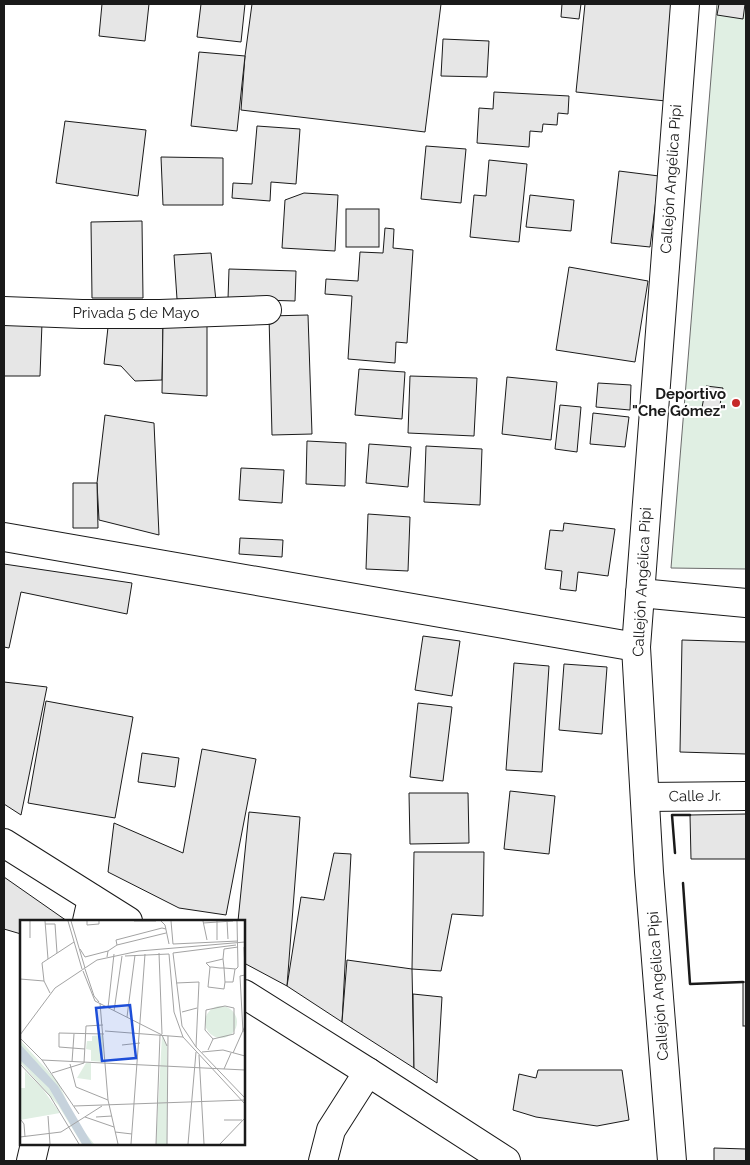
<svg xmlns="http://www.w3.org/2000/svg" width="750" height="1165" font-family="Raleway,sans-serif">
	<style>
		.green { fill: #e0efe3; stroke: #6a6a6a }
		.building { fill: #e6e6e6; stroke: #1a1a1a }
		.lines { fill: none; stroke-linecap: round; stroke-linejoin: round }
		.minor-casing { stroke: #1a1a1a; stroke-width: 30 }
		.tertiary-casing { stroke: #1a1a1a; stroke-width: 30 }
		.minor { stroke: #fff; stroke-width: 28 }
		.tertiary { stroke: #fff; stroke-width: 28 }
		.wall { stroke: #1a1a1a; stroke-width: 2.5 }
		.poi-dot { fill: #c62828; stroke: #fff; stroke-width: 2 }
		.labels { text-anchor: middle; stroke-width: 4; stroke-linejoin: round; paint-order: stroke }
		.street-label { font-size: 15px; fill: #1a1a1a; stroke: #fff }
		.poi-label { font-size: 15px; font-weight: bold; fill: #1a1a1a; stroke: #fff; text-anchor: end }
		.inset-road { fill: none; stroke: #a3a3a3; stroke-width: 1 }
		.view { fill: #1d4ed8; fill-opacity: 0.15; stroke: #1d4ed8; stroke-width: 2.5 }
		.inset-edge { fill: none; stroke: #1a1a1a; stroke-width: 2.5 }
	</style>
	<rect width="100%" height="100%" fill="#fff"/>
	<polygon class="green" points="717,4 746,4 746,569 671,568"/>
	<g class="building">
		<polygon points="102,4 149,4 145,41 99,36"/>
		<polygon points="201,4 245,4 241,42 197,37"/>
		<polygon points="252,4 441,4 425,132 241,110 245,56"/>
		<polygon points="562,4 581,4 579,19 561,17"/>
		<polygon points="585,4 676,4 666,101 576,92"/>
		<polygon points="719,4 745,4 743,19 717,15"/>
		<polygon points="443,39 489,41 487,77 441,76"/>
		<polygon points="199,52 245,56 237,131 191,126"/>
		<polygon points="494,92 569,96 568,114 558,113 557,125 543,124 542,132 530,131 529,147 477,143 479,108 493,109"/>
		<polygon points="65,121 146,130 138,196 56,183"/>
		<polygon points="257,126 300,129 296,184 271,182 270,201 232,198 233,183 252,184"/>
		<polygon points="426,146 466,149 461,203 421,199"/>
		<polygon points="161,157 223,158 223,205 163,205"/>
		<polygon points="489,160 527,164 519,242 470,237 474,195 486,196"/>
		<polygon points="619,171 659,176 650,247 611,243"/>
		<polygon points="304,193 338,195 335,251 282,248 285,200"/>
		<polygon points="530,195 574,200 571,231 526,227"/>
		<rect x="346" y="209" width="33" height="38"/>
		<polygon points="142,221 143,298 92,298 91,222"/>
		<polygon points="385,228 394,229 393,248 413,250 407,343 396,342 395,363 348,359 352,296 325,294 326,279 358,281 360,252 383,253"/>
		<polygon points="211,253 216,301 177,299 174,255"/>
		<polygon points="569,267 648,281 635,362 556,350"/>
		<polygon points="229,269 296,271 295,301 228,299"/>
		<polygon points="308,315 312,434 272,435 269,316"/>
		<polygon points="109,318 163,322 162,380 135,381 121,366 104,364"/>
		<polygon points="4,319 42,323 40,376 4,376"/>
		<polygon points="163,322 207,326 207,396 162,393"/>
		<polygon points="359,369 405,372 402,419 355,415"/>
		<polygon points="410,376 477,378 474,436 408,433"/>
		<polygon points="507,377 557,382 551,440 502,434"/>
		<polygon points="598,383 631,385 630,410 596,407"/>
		<polygon points="706,386 723,388 718,416 701,413"/>
		<polygon points="560,405 581,407 577,452 555,449"/>
		<polygon points="593,413 629,417 625,447 590,444"/>
		<polygon points="105,415 154,423 159,535 99,520 97,483"/>
		<polygon points="307,441 346,443 345,486 306,484"/>
		<polygon points="369,444 411,447 408,487 366,483"/>
		<polygon points="426,446 482,449 480,505 424,502"/>
		<polygon points="241,468 284,470 282,503 239,500"/>
		<polygon points="73,483 97,483 98,528 73,528"/>
		<polygon points="368,514 410,517 408,571 366,569"/>
		<polygon points="564,523 615,529 608,576 578,572 576,591 560,589 562,571 545,569 550,530 563,531"/>
		<polygon points="240,538 283,540 282,557 239,554"/>
		<polygon points="4,564 132,583 127,614 21,592 9,648 4,647"/>
		<polygon points="423,636 460,641 452,696 415,690"/>
		<polygon points="682,640 746,642 746,754 680,752"/>
		<polygon points="514,663 549,666 542,772 506,770"/>
		<polygon points="564,664 607,667 602,734 559,730"/>
		<polygon points="4,682 47,687 21,815 4,804"/>
		<polygon points="46,701 133,717 115,818 28,803"/>
		<polygon points="418,703 452,707 443,781 410,777"/>
		<polygon points="202,749 256,759 226,915 179,908 108,872 114,823 183,853"/>
		<polygon points="142,753 179,758 175,787 138,782"/>
		<polygon points="510,791 555,796 549,854 504,849"/>
		<polygon points="409,793 468,793 469,843 410,844"/>
		<polygon points="249,812 300,817 287,986 244,963 244,921 238,921"/>
		<polygon points="746,814 746,859 691,859 690,815"/>
		<polygon points="414,852 484,852 483,916 452,914 441,971 412,969"/>
		<polygon points="334,853 351,854 342,1022 287,986 301,897 324,900"/>
		<polygon points="4,877 67,921 21,921 21,934 4,929"/>
		<polygon points="347,960 412,969 414,1068 342,1022"/>
		<rect x="743" y="982" width="3" height="44"/>
		<polygon points="413,994 442,997 437,1083 414,1068"/>
		<polygon points="538,1070 622,1070 629,1120 597,1126 536,1117 513,1110 519,1074 536,1078"/>
		<polygon points="714,1148 746,1149 746,1161 714,1161"/>
	</g>
	<g class="lines">
		<defs>
			<g id="minor">
				<polyline points="4,311 82,314 160,314 267,310"/>
				<polyline points="4,537 636,647"/>
				<polyline points="640,593 746,603"/>
				<polyline points="645,797 746,796"/>
				<polyline points="87,921 92,899"/>
				<polyline points="31,1161 35,1144"/>
				<polyline points="323,1161 331,1130 368,1072"/>
				<polyline points="672,1161 649,872 636,647 685,4"/>
			</g>
			<g id="tertiary">
				<polyline points="4,843 128,921"/>
				<polyline points="244,994 368,1072 506,1161"/>
			</g>
		</defs>
		<use href="#minor" class="minor-casing"/>
		<use href="#tertiary" class="tertiary-casing"/>
		<use href="#minor" class="minor"/>
		<use href="#tertiary" class="tertiary"/>
		<g class="wall">
			<polyline points="675,853 672,815 690,815"/>
			<polyline points="683,883 690,984 743,982"/>
		</g>
	</g>
	<circle class="poi-dot" cx="736" cy="403" r="5"/>
	<g class="labels">
		<g class="street-label">
			<text transform="translate(671 179) rotate(-86)" y="5">Callejón Angélica Pipi</text>
			<text x="136" y="318">Privada 5 de Mayo</text>
			<text transform="translate(642 582) rotate(-87)" y="5">Callejón Angélica Pipi</text>
			<text transform="translate(695 796) rotate(-1)" y="5">Calle Jr.</text>
			<text transform="translate(658 986) rotate(-94)" y="5">Callejón Angélica Pipi</text>
		</g>
		<g class="poi-label">
			<text x="726" y="399">Deportivo<tspan x="726" dy="17">"Che Gómez"</tspan></text>
		</g>
	</g>
	<g transform="translate(20 920)">
		<rect width="225" height="225" fill="#fff"/>
		<path d="M185 102a16 16 0 1 1 32 0a16 16 0 1 1-32 0ZM83,115V142L71,141V130L66,129L67,121H72V116ZM142,115L147,126V224H136ZM0,120L38,162L56,201L74,224H62L38,185L0,142ZM66,143H71V160L57,158ZM5,151L22,168L40,193L0,200V168H5Z" fill="#e0efe3"/>
		<path d="M0,124L38,166L72,224H62L29,168L0,140Z" fill="#c6d2dc"/>
		<path class="inset-road" d="M10,1V18M25,1L28,39M48,1L62,49M51,1L65,48M67,1V5L79,4V1M114,1H136M141,1L145,5L149,24M151,1L153,24L218,21M183,1L187,20M197,1V20M207,1L208,19M183,3L213,1M25,4H35L37,33M97,25L96,20L142,8L146,9M216,25L153,33L162,106L176,127L225,178M224,27L225,49M60,29L65,37L88,31M139,33L142,114M105,36L149,34L154,92L163,117L225,184M87,37L88,31L97,25L146,13M203,39L204,48L205,62L204,69L188,67L190,47H192L200,48H204L216,49L218,47L217,1M190,47L186,43L203,39L204,29L218,27M65,49L74,76L79,82M63,51L75,81L142,115L147,126M0,59L24,61L30,73M24,61L22,43L54,22M205,62H213L215,49M156,63L179,62L176,127M80,83L88,180L98,224M88,88L94,34M94,91L102,36M162,92L177,88M107,97L115,35M85,111L163,117M223,112L220,56L225,55M0,115L35,68L77,40L119,31L225,22M0,118L22,140L225,150M102,125L120,123M65,129L39,127V113L84,114M188,130L193,119L214,114V88L205,86L186,90L185,110L193,119M182,132L203,130L225,136M213,133L225,106M179,135L184,224M22,140L59,194M52,142L54,114M0,144L30,176L59,224M50,144L56,167L88,180M204,149L211,133M32,153L64,143L66,106L83,105M54,186L225,180M28,196L30,224M65,197L94,207M76,197L92,196M1,200L4,204L5,217M204,200H222M95,212L112,214M0,217L41,212L82,186M111,224L125,34M136,224L140,115M147,224L148,116M168,224L176,132M200,224L225,198"/>
		<path class="view" d="M110,85L116,138L82,141L76,88Z"/>
		<rect width="225" height="225" class="inset-edge"/>
	</g>
	<rect width="750" height="1165" fill="none" stroke="#1a1a1a" stroke-width="10"/>
</svg>
